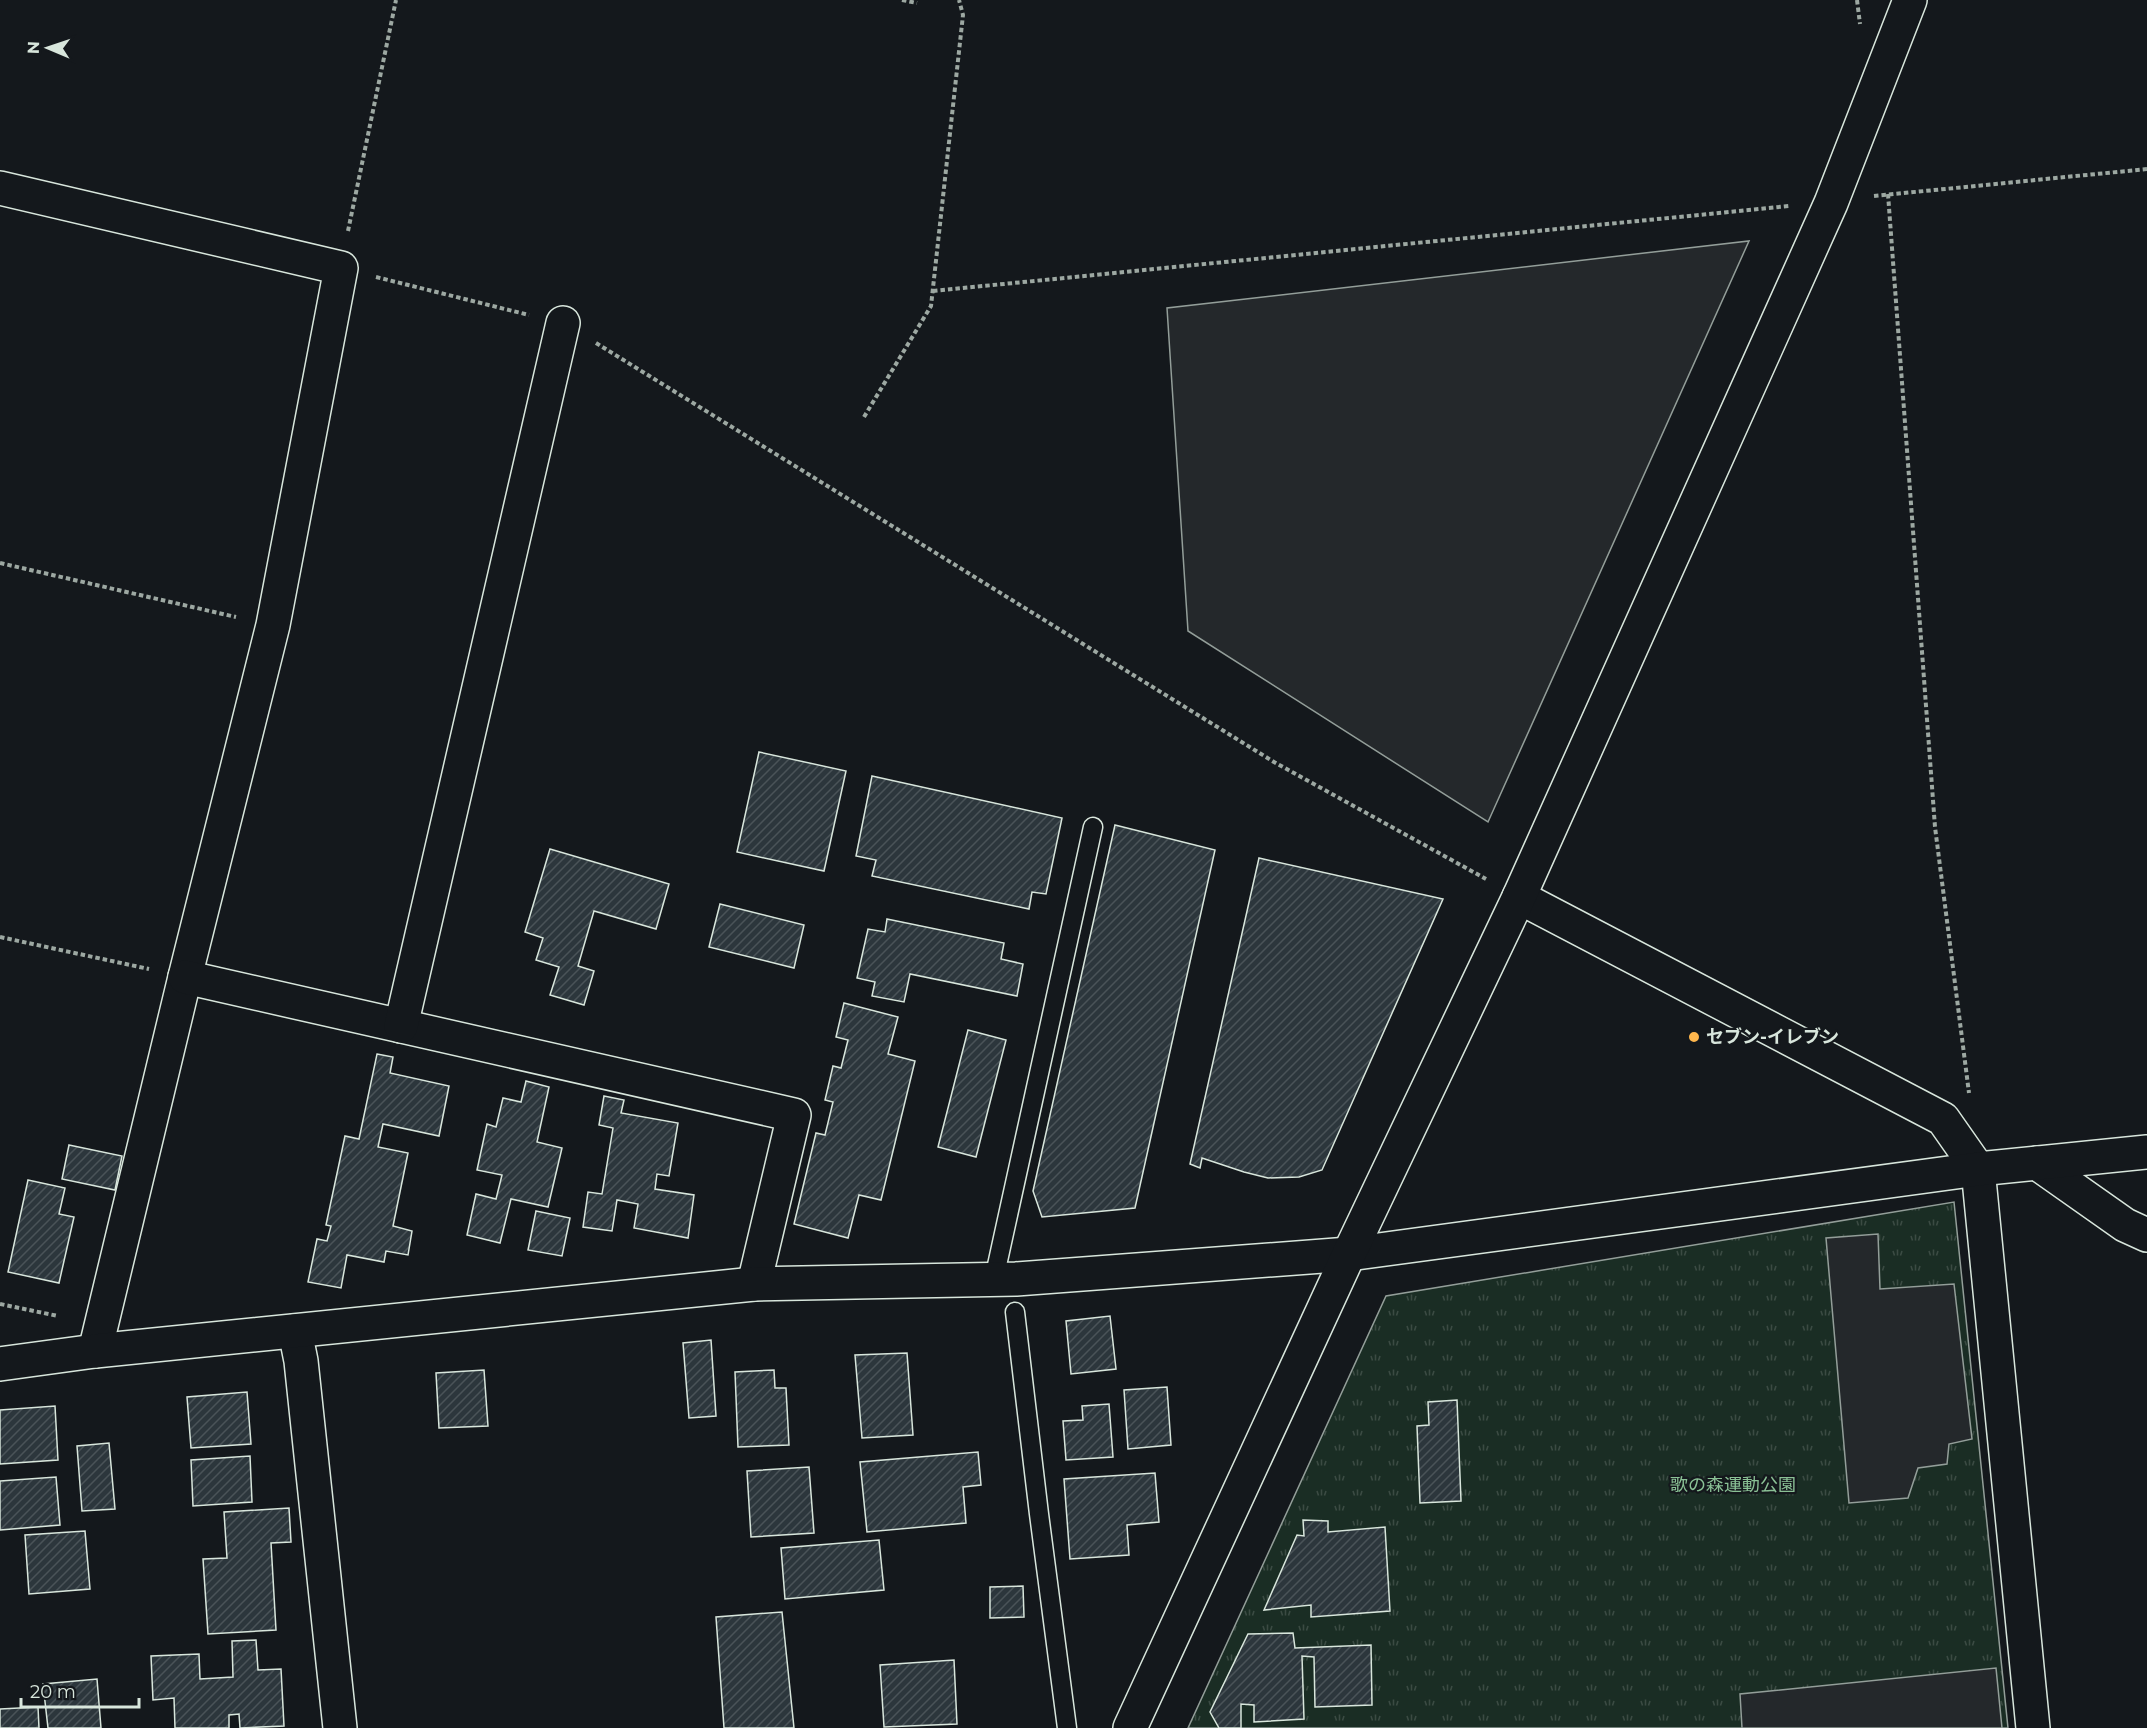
<svg xmlns="http://www.w3.org/2000/svg" width="2147" height="1728" font-family="Montserrat,'Noto Sans JP',sans-serif">
	<style>
		.park { fill: url(#park-tufts); stroke: #939e99; stroke-width: 1.5 }
		.parking { fill: #24282b; stroke: #939e99; stroke-width: 1.5 }
		.building { fill: url(#building-hatch); stroke: #d8e6dc; stroke-width: 1.5 }
		.lines { fill: none; stroke-linecap: round; stroke-linejoin: round }
		.lane-casing { stroke: #d8e6dc; stroke-width: 21 }
		.street-casing { stroke: #d8e6dc; stroke-width: 36 }
		.secondary-casing { stroke: #d8e6dc; stroke-width: 36 }
		.path { stroke: #9da8a2; stroke-width: 4; stroke-dasharray: 4.5 3; stroke-linecap: butt }
		.lane { stroke: #14181c; stroke-width: 18 }
		.street { stroke: #14181c; stroke-width: 33 }
		.secondary { stroke: #14181c; stroke-width: 33 }
		.poi-dot { fill: #ffb74d; stroke: #14181c; stroke-width: 2 }
		.labels { text-anchor: middle; stroke-width: 4.5; stroke-linejoin: round; paint-order: stroke }
		.poi-label { font-size: 18px; font-weight: bold; fill: #d8e6dc; stroke: #14181c; text-anchor: start }
		.park-label { font-size: 18px; fill: #8ac095; stroke: #14181c }
	</style>
	<defs>
		<pattern id="park-tufts" width="24" height="20" patternUnits="userSpaceOnUse" patternTransform="scale(1.5)"><rect width="24" height="20" fill="#1a2d24"/><path d="M3 7l-1-3M5 7V3M7 7l1-3M15 17l-1-3M17 17v-4M19 17l1-3" fill="none" stroke="#3b4b43"/></pattern>
		<pattern id="building-hatch" width="6" height="6" patternUnits="userSpaceOnUse" patternTransform="scale(1.5)"><rect width="6" height="6" fill="#2c363c"/><path d="M-1 1l2-2M0 6l6-6M5 7l2-2" fill="none" stroke="#4a5358"/></pattern>
	</defs>
	<rect width="100%" height="100%" fill="#14181c"/>
	<polygon class="park" points="1954,1202 2008,1728 1188,1728 1386,1296"/>
	<g class="parking">
		<polygon points="1749,241 1488,822 1188,631 1167,308"/>
		<polygon points="1878,1234 1880,1289 1954,1284 1972,1439 1949,1444 1947,1464 1918,1468 1908,1498 1849,1503 1826,1238"/>
		<polygon points="1996,1668 2002,1728 1742,1728 1740,1694"/>
	</g>
	<g class="building">
		<polygon points="759,752 846,771 824,871 737,852"/>
		<polygon points="872,776 1062,818 1046,894 1032,892 1029,909 872,876 876,860 856,856"/>
		<polygon points="1115,825 1215,850 1135,1208 1042,1217 1033,1191"/>
		<polygon points="550,849 669,884 656,929 594,911 578,966 594,971 584,1005 550,995 559,967 536,960 543,938 525,932"/>
		<polygon points="1259,858 1443,899 1322,1170 1299,1177 1268,1178 1244,1172 1202,1158 1200,1168 1190,1164"/>
		<polygon points="720,904 804,925 794,968 709,947"/>
		<polygon points="887,919 1004,943 1001,959 1023,964 1017,996 910,974 904,1002 872,996 875,982 857,978 868,929 885,932"/>
		<polygon points="844,1003 898,1017 888,1054 915,1061 881,1200 859,1195 848,1238 794,1224 816,1133 825,1135 833,1102 825,1100 833,1066 841,1068 848,1040 836,1037"/>
		<polygon points="968,1030 1006,1040 976,1157 938,1147"/>
		<polygon points="377,1054 393,1057 390,1073 449,1086 439,1136 383,1124 378,1147 408,1153 393,1226 412,1231 408,1255 386,1251 384,1262 347,1255 341,1288 308,1282 317,1239 327,1241 331,1226 326,1225 345,1136 359,1139"/>
		<polygon points="526,1081 549,1087 537,1142 562,1148 548,1207 511,1199 500,1243 467,1235 476,1194 496,1199 502,1175 477,1170 487,1124 496,1127 503,1098 521,1102"/>
		<polygon points="604,1096 624,1100 621,1113 678,1123 669,1176 657,1174 655,1189 694,1195 688,1238 634,1228 638,1204 617,1200 612,1231 583,1227 588,1192 602,1194 613,1128 599,1125"/>
		<polygon points="69,1145 122,1156 115,1190 62,1179"/>
		<polygon points="28,1180 65,1188 59,1214 74,1217 59,1283 8,1272"/>
		<polygon points="536,1211 570,1218 562,1256 528,1250"/>
		<polygon points="1110,1316 1116,1369 1071,1374 1066,1321"/>
		<polygon points="711,1340 716,1416 689,1418 683,1343"/>
		<polygon points="907,1353 913,1435 862,1438 855,1355"/>
		<polygon points="484,1370 488,1426 439,1428 436,1373"/>
		<polygon points="774,1370 775,1388 786,1388 789,1445 738,1447 735,1372"/>
		<polygon points="1167,1387 1171,1445 1128,1449 1124,1390"/>
		<polygon points="247,1392 251,1444 191,1448 187,1397"/>
		<polygon points="1457,1400 1461,1501 1420,1503 1417,1426 1429,1425 1428,1402"/>
		<polygon points="1109,1404 1113,1457 1066,1460 1063,1421 1083,1420 1082,1406"/>
		<polygon points="55,1406 58,1460 0,1464 0,1410"/>
		<polygon points="109,1443 115,1509 82,1511 77,1446"/>
		<polygon points="978,1452 981,1485 963,1487 966,1523 867,1532 860,1462"/>
		<polygon points="250,1456 252,1502 193,1506 191,1460"/>
		<polygon points="809,1467 814,1533 751,1537 747,1471"/>
		<polygon points="1155,1473 1159,1522 1127,1525 1129,1555 1070,1559 1064,1479"/>
		<polygon points="56,1477 60,1525 0,1530 0,1481"/>
		<polygon points="289,1508 291,1542 271,1543 276,1630 208,1634 203,1559 227,1558 224,1512"/>
		<polygon points="1303,1520 1328,1521 1328,1532 1385,1527 1390,1611 1311,1617 1311,1605 1264,1610 1297,1535 1304,1536"/>
		<polygon points="85,1531 90,1589 29,1594 25,1535"/>
		<polygon points="879,1540 884,1590 785,1599 781,1548"/>
		<polygon points="1023,1586 1024,1617 990,1618 990,1587"/>
		<polygon points="782,1612 794,1728 724,1728 716,1617"/>
		<polygon points="1293,1633 1295,1648 1371,1645 1372,1705 1315,1707 1314,1657 1302,1656 1304,1719 1254,1722 1254,1705 1241,1704 1241,1728 1219,1728 1210,1712 1248,1634"/>
		<polygon points="256,1640 258,1670 281,1669 284,1726 240,1728 239,1714 229,1715 229,1728 175,1728 174,1698 153,1700 151,1656 199,1654 200,1679 233,1677 232,1641"/>
		<polygon points="954,1660 957,1724 884,1727 880,1665"/>
		<polygon points="97,1679 101,1728 48,1728 43,1684"/>
		<polygon points="38,1707 39,1728 0,1728 0,1709"/>
	</g>
	<g class="lines">
		<defs>
			<g id="lane">
				<polyline points="994,1279 1093,827"/>
				<polyline points="1015,1312 1039,1514 1067,1728"/>
			</g>
			<g id="street">
				<polyline points="0,188 341,268 273,625 185,977 95,1351"/>
				<polyline points="1519,897 1943,1119 1978,1169"/>
				<polyline points="185,977 794,1115 754,1284"/>
				<polyline points="401,1026 563,323"/>
				<polyline points="2037,1163 2125,1225 2147,1235"/>
				<polyline points="295,1331 301,1361 340,1728"/>
			</g>
			<g id="secondary">
				<polyline points="1978,1169 2033,1728"/>
				<polyline points="0,1364 95,1351 754,1284 1016,1279 1349,1254 1978,1169 2147,1152"/>
				<polyline points="1130,1728 1349,1254 1519,897 1831,203 1910,0"/>
			</g>
		</defs>
		<use href="#lane" class="lane-casing"/>
		<use href="#street" class="street-casing"/>
		<use href="#secondary" class="secondary-casing"/>
		<g class="path">
			<polyline points="902,0 917,3"/>
			<polyline points="1857,0 1860,24"/>
			<polyline points="1888,194 1935,827 1969,1093"/>
			<polyline points="1874,196 2147,169"/>
			<polyline points="348,231 396,0"/>
			<polyline points="376,277 529,315"/>
			<polyline points="933,291 1789,206"/>
			<polyline points="596,343 1274,762 1486,879"/>
			<polyline points="864,417 931,306 963,15 959,0"/>
			<polyline points="0,563 236,617"/>
			<polyline points="0,937 149,969"/>
			<polyline points="0,1304 58,1316"/>
		</g>
		<use href="#lane" class="lane"/>
		<use href="#street" class="street"/>
		<use href="#secondary" class="secondary"/>
	</g>
	<circle class="poi-dot" cx="1694" cy="1037" r="6"/>
	<g class="labels">
		<g class="poi-label">
			<text x="1706" y="1043">セブン-イレブン</text>
		</g>
		<g class="park-label">
			<text x="1733" y="1491">歌の森運動公園</text>
		</g>
	</g>
	<g transform="translate(48 48) rotate(272)" stroke="#14181c" stroke-width="4.5" paint-order="stroke">
	<path d="M0-4.5L10 22L0 15L-10 22Z" fill="#d8e6dc"/>
	<text y="-9" font-size="16" font-weight="bold" text-anchor="middle" fill="#d8e6dc">N</text>
	</g>
	<path d="M21 1698v9h118v-9" fill="none" stroke="#d8e6dc" stroke-width="3"/>
	<text x="30" y="1698" font-size="18" fill="#d8e6dc" stroke="#14181c" stroke-width="4.5" paint-order="stroke">20 m</text>
</svg>
